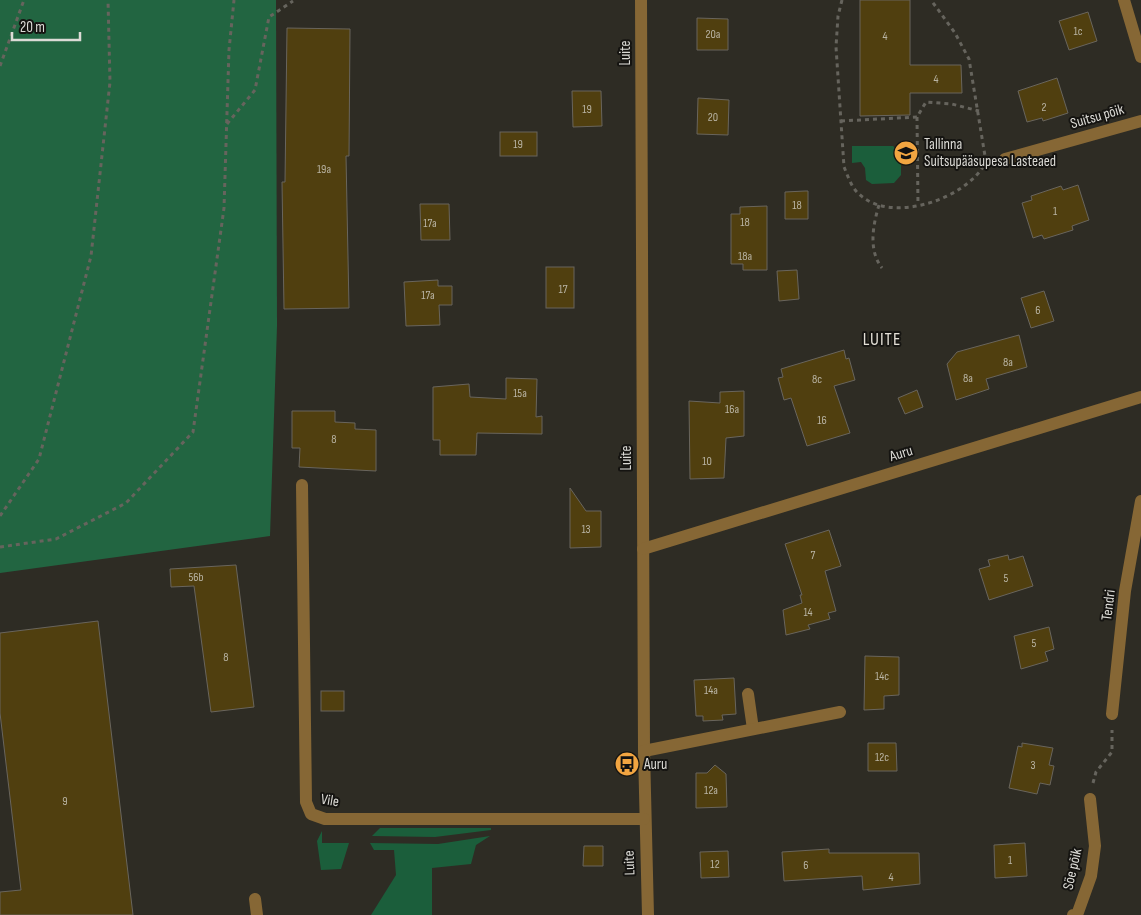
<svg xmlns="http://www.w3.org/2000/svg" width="1141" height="915" font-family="'Sofia Sans Condensed',sans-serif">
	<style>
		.green { fill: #1b5e3b }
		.forest { fill: #226541 }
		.building { fill: #503f0f; stroke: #69655d }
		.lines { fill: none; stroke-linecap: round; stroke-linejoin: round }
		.path { stroke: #66645d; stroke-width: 3; stroke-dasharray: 4 4; stroke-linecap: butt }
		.minor { stroke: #866735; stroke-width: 12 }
		.labels { text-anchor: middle; stroke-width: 4; stroke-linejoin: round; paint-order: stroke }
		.number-label { font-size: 12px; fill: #b9b4a4 }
		.street-label { font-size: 15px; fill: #dcdbd6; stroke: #151411 }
		.poi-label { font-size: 15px; fill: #dcdbd6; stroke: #151411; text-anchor: start }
		.quarter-label { font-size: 18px; letter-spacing: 1px; fill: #e4e0d7; stroke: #151411 }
	</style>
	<rect width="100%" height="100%" fill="#2e2c24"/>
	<g class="green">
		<polygon points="893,146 901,153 901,175 894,183 872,184 866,180 865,168 861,162 852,163 852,146"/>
		<polygon points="380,828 491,828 491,830 435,837 372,836"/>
		<polygon points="322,831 322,843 349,843 341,869 321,870 317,841"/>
		<polygon points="490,836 476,845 471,864 432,868 432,915 371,915 396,875 394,850 374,850 370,843 438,844"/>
	</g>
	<polygon class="forest" points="0,0 276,0 277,326 270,536 0,573"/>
	<g class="building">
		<polygon points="860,0 910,0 910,65 961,65 962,93 910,93 910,115 860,116"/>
		<polygon points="1088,12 1097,41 1069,50 1059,21"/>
		<polygon points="697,18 728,19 728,50 697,50"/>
		<polygon points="287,28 350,29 349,156 346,156 349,308 284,309 282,182 285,182"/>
		<polygon points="1057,78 1068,113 1043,121 1042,118 1027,122 1018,91"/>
		<polygon points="572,91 601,91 602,126 573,127"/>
		<polygon points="698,98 729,100 728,135 697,134"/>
		<rect x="500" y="132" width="37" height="24"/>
		<polygon points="1078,185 1089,220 1072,226 1073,230 1044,239 1042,235 1033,238 1022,203 1032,200 1031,196 1061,186 1063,190"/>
		<polygon points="805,191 808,191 808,219 785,219 785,192"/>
		<polygon points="420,204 449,204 450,240 421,240"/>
		<polygon points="767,206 767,270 743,270 743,264 731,264 731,214 740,214 740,207"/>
		<rect x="546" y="267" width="28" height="41"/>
		<polygon points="797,270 799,299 779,301 777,271"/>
		<polygon points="438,280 438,286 452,286 452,305 439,305 440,325 406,326 404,282"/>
		<polygon points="1044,291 1054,321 1031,328 1021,298"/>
		<polygon points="1019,335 1027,367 986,379 989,389 956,400 947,364 957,352"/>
		<polygon points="844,350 846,359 849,358 855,380 834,386 850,433 807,446 791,398 784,400 778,378 783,377 781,369"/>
		<polygon points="506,378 537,379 536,417 542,416 542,434 477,433 476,455 440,455 440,440 433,440 433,387 469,384 470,397 506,399"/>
		<polygon points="917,390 923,407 905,414 898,398"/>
		<polygon points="744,391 744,436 726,438 724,478 690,479 689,401 720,403 720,392"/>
		<polygon points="292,411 335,411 335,422 355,423 355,429 376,430 376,471 299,467 300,448 292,448"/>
		<polygon points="570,488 586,511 601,511 601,547 570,548"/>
		<polygon points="829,530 841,566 825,571 836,611 828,613 830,619 808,625 810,629 786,635 783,610 802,603 800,595 802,595 785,544"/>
		<polygon points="1008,555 1009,560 1023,556 1033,586 989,600 979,569 990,566 988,560"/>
		<polygon points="236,565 254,707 211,712 194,586 171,587 170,569"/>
		<polygon points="98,621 133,915 0,915 0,892 21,890 0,713 0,633"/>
		<polygon points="1049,627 1054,649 1045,652 1048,661 1021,669 1014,636"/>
		<polygon points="865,656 899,657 899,695 884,696 884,709 864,710"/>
		<polygon points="734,678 736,714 722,715 723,720 703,721 703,716 696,716 694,680"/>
		<rect x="321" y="691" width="23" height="20"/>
		<polygon points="868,743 896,743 897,771 868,771"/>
		<polygon points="1022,743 1053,748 1049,765 1054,766 1050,785 1040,783 1037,794 1009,788 1018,746 1022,747"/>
		<polygon points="715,765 726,774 727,807 696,808 696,773 707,773"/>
		<polygon points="1025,843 1027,876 995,878 994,845"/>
		<polygon points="584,846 603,846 603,866 583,866"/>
		<polygon points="829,849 829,853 919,853 920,884 863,890 862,876 784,881 782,852"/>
		<polygon points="728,851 729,877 701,878 700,852"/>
	</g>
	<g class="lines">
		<g class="path">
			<path d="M842,0L838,16L836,47L844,167C848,176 851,187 859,194C891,225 967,199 986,162L969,59L955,33L931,0"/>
			<polyline points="0,66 24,0"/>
			<polyline points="917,117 918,205"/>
			<polyline points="841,121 917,117 926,102 952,104 979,111"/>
			<polyline points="227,124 255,90 269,17 293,1"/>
			<path d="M879,205C873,225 868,250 882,268"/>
			<polyline points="0,516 39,459 91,256 110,82 108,0"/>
			<polyline points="0,547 56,539 126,503 193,432 224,208 229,50 234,0"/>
			<polyline points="1093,783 1096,772 1112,752 1112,730"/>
		</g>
		<g class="minor">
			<polyline points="641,0 644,751 648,915"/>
			<polyline points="1124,0 1141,57"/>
			<polyline points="1005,159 1141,121"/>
			<polyline points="302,485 306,802 311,814 325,819 644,819"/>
			<polyline points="643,549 1141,397"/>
			<polyline points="748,694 753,729"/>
			<polyline points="1112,714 1125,591 1141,501"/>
			<polyline points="644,751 840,712"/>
			<polyline points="255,899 257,915"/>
			<polyline points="1073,915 1077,915 1091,876 1095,846 1090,799"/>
		</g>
	</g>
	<defs>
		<symbol id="school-disc" viewBox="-11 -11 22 22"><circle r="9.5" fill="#f2a541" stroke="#151411"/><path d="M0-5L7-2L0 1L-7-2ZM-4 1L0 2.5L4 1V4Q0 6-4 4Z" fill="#111"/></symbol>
		<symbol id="bus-disc" viewBox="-11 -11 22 22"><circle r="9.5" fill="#f2a541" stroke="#151411"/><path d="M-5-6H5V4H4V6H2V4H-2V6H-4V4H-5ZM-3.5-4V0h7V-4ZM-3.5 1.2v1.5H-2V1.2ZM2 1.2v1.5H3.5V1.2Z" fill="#111"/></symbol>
	</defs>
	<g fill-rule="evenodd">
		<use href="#school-disc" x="892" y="139" width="28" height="28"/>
		<use href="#bus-disc" x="613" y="750" width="28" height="28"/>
	</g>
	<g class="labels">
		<g class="number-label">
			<text x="1078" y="35">1c</text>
			<text x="713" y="38">20a</text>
			<text x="885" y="40">4</text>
			<text x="936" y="83">4</text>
			<text x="1044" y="111">2</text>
			<text x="587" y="113">19</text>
			<text x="713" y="121">20</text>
			<text x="518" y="148">19</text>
			<text x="324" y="173">19a</text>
			<text x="797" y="209">18</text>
			<text x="1055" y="215">1</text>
			<text x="745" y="226">18</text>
			<text x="430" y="227">17a</text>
			<text x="745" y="260">18a</text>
			<text x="563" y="293">17</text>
			<text x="428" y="299">17a</text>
			<text x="1038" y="314">6</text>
			<text x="1008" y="366">8a</text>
			<text x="968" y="382">8a</text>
			<text x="817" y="383">8c</text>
			<text x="520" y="397">15a</text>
			<text x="732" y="413">16a</text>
			<text x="822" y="424">16</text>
			<text x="334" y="443">8</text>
			<text x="707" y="465">10</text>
			<text x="586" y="533">13</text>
			<text x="813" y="559">7</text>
			<text x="196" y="581">56b</text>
			<text x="1006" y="582">5</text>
			<text x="808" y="616">14</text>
			<text x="1034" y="647">5</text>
			<text x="226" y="661">8</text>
			<text x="882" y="680">14c</text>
			<text x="711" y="694">14a</text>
			<text x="882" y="761">12c</text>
			<text x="1033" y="769">3</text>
			<text x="711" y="794">12a</text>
			<text x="65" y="805">9</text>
			<text x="1010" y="864">1</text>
			<text x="715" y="868">12</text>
			<text x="806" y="869">6</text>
			<text x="891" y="881">4</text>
		</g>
		<g class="street-label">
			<text transform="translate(625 53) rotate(-90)" y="5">Luite</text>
			<text transform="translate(1097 116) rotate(-16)" y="5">Suitsu põik</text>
			<text transform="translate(901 453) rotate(-17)" y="5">Auru</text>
			<text transform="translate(626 458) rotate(-90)" y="5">Luite</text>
			<text transform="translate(1108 605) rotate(-83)" y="5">Tendri</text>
			<text transform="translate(330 800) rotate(9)" y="5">Vile</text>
			<text transform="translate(629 863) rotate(-92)" y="5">Luite</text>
			<text transform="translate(1072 869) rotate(-77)" y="5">Söe põik</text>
		</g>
		<g class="poi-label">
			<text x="924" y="149">Tallinna<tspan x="924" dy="17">Suitsupääsupesa Lasteaed</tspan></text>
			<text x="644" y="769">Auru</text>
		</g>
		<g class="quarter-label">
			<text x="882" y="345">LUITE</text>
		</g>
	</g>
	<path d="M12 32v8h68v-8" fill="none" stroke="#dcdbd6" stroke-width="2.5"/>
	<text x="20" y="32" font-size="15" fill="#dcdbd6" stroke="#151411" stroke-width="4" paint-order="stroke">20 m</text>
</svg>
